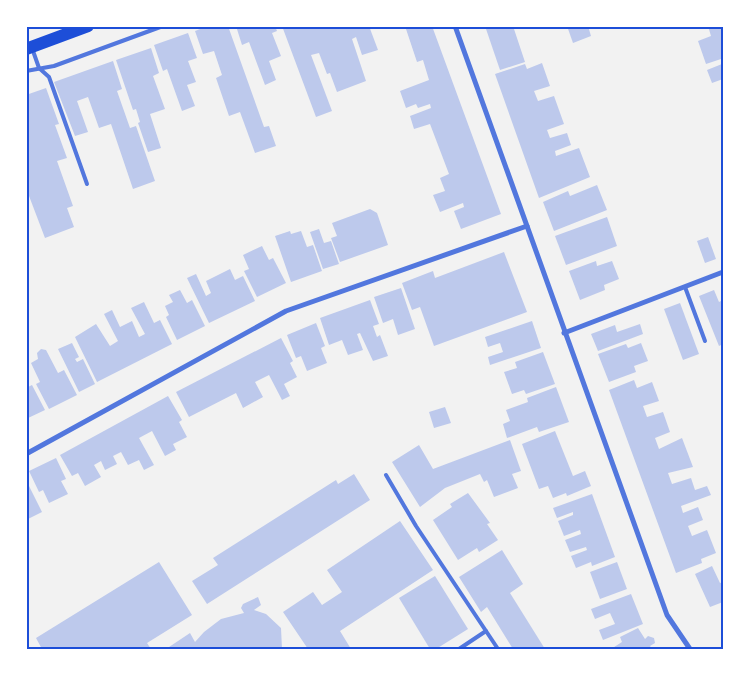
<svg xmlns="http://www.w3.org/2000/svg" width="749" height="675" font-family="'Varela Round',sans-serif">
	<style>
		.building { fill: #bdc9ec }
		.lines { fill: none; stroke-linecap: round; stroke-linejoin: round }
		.service { stroke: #5277de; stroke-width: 4 }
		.minor { stroke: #5277de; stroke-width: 5 }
		.primary { stroke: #1d4ed8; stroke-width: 12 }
		.neatline { fill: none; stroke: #1d4ed8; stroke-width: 2 }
	</style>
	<rect width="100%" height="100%" fill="#f2f2f2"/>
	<g class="building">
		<polygon points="208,26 228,26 264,127 269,126 276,146 255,153 240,112 229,116 216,78 222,75 214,51 203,54 195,31"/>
		<polygon points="236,26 275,26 277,31 272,33 281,56 269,61 276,80 265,85 249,42 242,45"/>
		<polygon points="282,26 369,26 378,50 362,55 356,37 352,39 366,81 337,92 330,73 327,74 319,53 311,55 332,111 316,117"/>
		<polygon points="405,26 432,26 501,214 461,229 454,211 464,207 463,203 440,212 433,195 445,191 440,178 449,174 430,124 414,129 410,116 431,108 430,104 418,108 416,104 406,108 400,91 429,80 423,60 417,62"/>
		<polygon points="485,26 513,26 525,62 500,70"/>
		<polygon points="567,26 588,26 591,36 573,43"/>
		<polygon points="708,26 723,26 723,79 712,83 707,70 722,64 721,59 706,64 698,41 711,36"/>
		<polygon points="188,33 197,58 188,61 196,82 187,85 195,106 182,111 167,69 163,71 154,45"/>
		<polygon points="151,48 159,73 153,76 165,109 150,114 161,148 148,152 138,123 140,122 136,109 133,110 116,60"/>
		<polygon points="113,61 122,89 117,91 130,128 136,126 155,181 133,189 111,124 99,128 88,97 77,101 88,132 75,136 54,82"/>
		<polygon points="542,63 550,86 534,91 538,101 554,96 564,124 547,130 550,138 567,133 571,145 555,151 556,156 579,148 590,177 539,198 495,74 525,64 527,69"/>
		<polygon points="46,88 59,124 55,125 67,158 57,161 73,206 67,208 74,227 45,238 26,188 26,95"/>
		<polygon points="597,185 607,210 554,231 543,202 568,191 570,196"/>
		<polygon points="370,209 377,213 388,245 340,262 331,238 337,236 332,223"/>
		<polygon points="607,217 617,246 566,265 555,236"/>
		<polygon points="319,229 324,243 331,241 339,264 323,269 310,232"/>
		<polygon points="290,231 291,234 301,231 307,247 313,245 322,271 291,282 275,236"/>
		<polygon points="708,237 716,259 705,263 697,241"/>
		<polygon points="262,246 269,260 273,258 286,283 257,297 244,271 249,269 243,255"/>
		<polygon points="504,252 527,312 434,346 420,307 412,310 402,283 433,271 435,278"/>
		<polygon points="596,261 597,266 612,261 619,279 604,285 605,290 580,300 569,271"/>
		<polygon points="230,269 235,280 243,276 255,301 209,323 187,278 196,274 206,296 211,293 206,281"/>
		<polygon points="401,288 415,329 398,335 393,319 383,323 374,297"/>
		<polygon points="180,290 187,303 192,300 205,326 177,340 166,317 169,315 165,306 173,302 169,295"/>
		<polygon points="714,290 719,302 723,300 723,344 719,346 699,296"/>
		<polygon points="370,300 379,324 373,326 377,337 380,335 388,356 373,361 360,333 357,334 363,350 348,355 342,340 329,345 320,318"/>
		<polygon points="144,302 154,323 160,320 172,344 97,382 75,337 96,324 110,346 118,341 104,314 112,310 120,327 132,321 139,337 145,334 131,308"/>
		<polygon points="680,303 699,354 683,360 664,309"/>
		<polygon points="532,321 541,348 490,365 488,357 503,352 500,343 488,347 485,337"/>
		<polygon points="316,323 325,346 321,348 327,363 307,371 301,356 296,358 287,335"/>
		<polygon points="640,324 643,334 598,351 591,334 615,325 617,332"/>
		<polygon points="281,338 293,361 290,363 297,377 284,384 290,396 282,400 269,375 255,382 263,397 243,408 236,393 189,417 176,392"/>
		<polygon points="72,343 79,357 75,359 77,362 83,359 95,384 79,392 58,349"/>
		<polygon points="641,343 648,361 634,366 636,372 609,382 598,354 626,344 628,348"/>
		<polygon points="41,349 46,350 58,373 64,370 77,395 49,409 36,384 40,382 31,363 38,359 37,353"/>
		<polygon points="543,352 555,384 526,394 524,390 512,394 504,372 517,368 515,362"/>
		<polygon points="634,380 637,388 652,382 659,401 643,406 647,417 663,412 670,432 655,438 659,449 682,438 693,467 668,473 672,484 691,478 695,490 707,486 711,495 681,506 683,513 698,507 703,520 688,526 692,536 707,530 716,553 701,559 702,563 676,573 609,390"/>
		<polygon points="26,384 28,387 32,385 45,410 26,419"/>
		<polygon points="556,387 569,422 539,432 537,427 507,438 503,424 510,421 506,410 528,402 527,398"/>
		<polygon points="168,396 182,420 179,422 187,437 173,444 176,450 165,456 152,431 139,438 154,465 144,470 139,460 128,465 121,452 113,456 117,464 105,470 101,461 94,465 101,477 85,486 78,473 72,476 60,455"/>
		<polygon points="445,407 451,423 434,428 429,412"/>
		<polygon points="555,431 573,476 585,471 591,486 567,496 566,493 553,498 548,486 539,489 522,444"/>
		<polygon points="510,440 521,471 512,474 518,488 494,497 487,480 484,482 480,474 445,488 420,507 392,462 419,445 433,469"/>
		<polygon points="56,458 66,479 61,481 68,494 49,503 43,490 39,492 29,471"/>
		<polygon points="354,474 370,500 207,604 192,581 218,565 213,558 336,480 338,484"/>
		<polygon points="26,480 42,512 26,520"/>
		<polygon points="468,493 490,523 487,524 498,540 479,552 477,548 458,560 433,520 452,507 450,504"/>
		<polygon points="592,494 615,557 592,566 591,562 576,568 571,556 587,550 586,547 570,552 565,540 581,534 580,530 564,536 558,521 573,515 573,512 557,518 553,508"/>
		<polygon points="400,521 433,570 340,631 351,649 308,649 283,612 313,592 322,605 342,592 327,570"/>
		<polygon points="502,550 523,584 510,593 545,649 513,649 487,607 481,612 459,577"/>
		<polygon points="159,562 192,615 147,643 151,649 42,649 36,638"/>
		<polygon points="617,562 627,589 600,599 590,572"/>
		<polygon points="712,566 720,583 723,582 723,602 710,607 695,574"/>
		<polygon points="435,576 468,629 436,649 430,649 399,598"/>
		<polygon points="631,594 643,624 603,640 599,630 615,624 610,613 595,619 591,609"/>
		<polygon points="258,597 261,605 254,610 266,614 281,628 282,649 170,649 169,647 190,633 195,642 204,632 221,619 244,613 241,608 243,604"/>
		<polygon points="638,628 645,639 648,636 654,638 655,643 650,646 652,649 611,649 622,642 620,637"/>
	</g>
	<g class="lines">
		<g class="service">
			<polyline points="32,48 39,68 49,77 87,184"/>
			<polyline points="26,71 54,66 163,26"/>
			<polyline points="685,287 705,341"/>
			<polyline points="386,475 416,526 498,649"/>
			<polyline points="459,649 486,631"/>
		</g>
		<g class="minor">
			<polyline points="455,26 667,615 690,649"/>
			<polyline points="564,333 723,272"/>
			<polyline points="26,454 286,311 527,226"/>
		</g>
		<polyline class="primary" points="26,49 88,26"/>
	</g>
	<rect width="749" height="675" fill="none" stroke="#ffffff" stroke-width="55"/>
	<rect x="28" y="28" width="694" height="620" class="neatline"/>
</svg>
